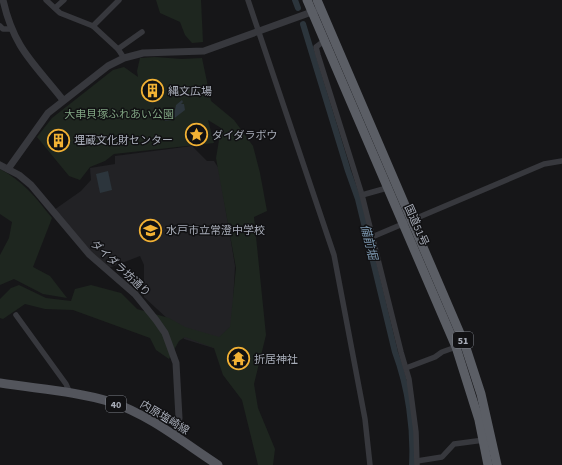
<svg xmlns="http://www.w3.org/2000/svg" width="562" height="465" font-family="'Source Sans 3','Noto Sans JP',sans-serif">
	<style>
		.built { fill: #222225 }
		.green { fill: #1e261f }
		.water { fill: #2c353c }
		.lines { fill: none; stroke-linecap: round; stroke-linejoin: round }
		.canal { stroke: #2c353c; stroke-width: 6 }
		.minor { stroke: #37383d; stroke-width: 5.5 }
		.tertiary { stroke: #37383d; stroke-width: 7 }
		.primary { stroke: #53555c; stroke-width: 9 }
		.trunk { stroke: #5b5e65; stroke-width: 9 }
		.labels { text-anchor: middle; stroke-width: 3; stroke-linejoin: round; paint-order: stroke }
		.shield { fill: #111113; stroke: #7b7e86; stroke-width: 1 }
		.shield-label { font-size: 10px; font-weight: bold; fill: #a8adb8 }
		.poi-label { font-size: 11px; fill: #a8adb8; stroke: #111113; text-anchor: start }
		.park-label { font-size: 11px; fill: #7fa381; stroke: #111113 }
		.street-label { font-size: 11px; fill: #a8adb8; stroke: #111113 }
		.water-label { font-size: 12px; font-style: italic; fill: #7f9bb3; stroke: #111113 }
	</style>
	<rect width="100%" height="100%" fill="#161618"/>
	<polygon class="built" points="192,146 207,161 214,161 219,169 235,266 232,321 228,338 223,351 184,339 169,320 144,297 144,265 140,256 109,268 89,250 54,210 81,191 91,180 90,168 115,164 115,156"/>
	<g class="green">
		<polygon points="156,0 201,0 203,42 192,43 185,35 180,22 160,13"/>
		<polygon points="155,57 182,59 202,58 211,101 234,120 253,146 260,173 267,211 254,217 266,335 254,384 258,408 275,449 273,465 258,465 242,400 223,375 214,348 185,337 179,341 169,359 156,350 150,338 73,310 45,309 25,304 3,319 0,318 0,299 11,288 19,285 46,298 71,301 75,289 91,285 121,293 137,309 169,318 185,327 219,337 230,327 236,268 216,158 221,128 208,120 214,143 114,154 105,161 90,167 80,180 69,176 37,137 52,118 113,70 124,67 138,77 137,71 140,58"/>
		<path d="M0,169C23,181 36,198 52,218L33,267L50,276L67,298L43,294L14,279L0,285V255L9,238L12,222L0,214Z"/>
	</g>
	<g class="water">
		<polygon points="182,100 183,102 181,104 184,104 185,110 172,120 165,121 163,117 175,110 176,105"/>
		<polygon points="108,171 112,190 100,193 96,174"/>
	</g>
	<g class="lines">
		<g class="canal">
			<polyline points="295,0 298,8"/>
			<path d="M303,24L348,171L358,199L395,352C408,387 414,428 412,465"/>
		</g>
		<g class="minor">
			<polyline points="46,0 60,13 93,26 118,49 124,58"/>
			<polyline points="248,0 334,255 365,419 370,465"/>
			<polyline points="55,8 64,0"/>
			<polyline points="0,26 3,29 11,29"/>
			<polyline points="93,26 119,0"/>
			<polyline points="324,41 316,47 318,55 362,195 401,352 409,379 416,432 417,465"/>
			<polyline points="118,49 142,32"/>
			<polyline points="362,195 387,188"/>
			<polyline points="372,237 544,164 562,161"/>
			<polyline points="16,315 66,384 70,393"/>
			<polyline points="406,368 435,357 442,352 456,347"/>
			<polyline points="417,461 442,457 454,444 484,440"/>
		</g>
		<g class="tertiary">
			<path d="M3,0C14,49 34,63 63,100"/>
			<polyline points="0,165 19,175 31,185 89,254 135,294 156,320 165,333 176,363 179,418 175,437"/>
			<polyline points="8,169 48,113 108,66 124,58 143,53 204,51 320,9"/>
		</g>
		<path class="primary" d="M0,383C37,389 75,391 111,402C150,415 184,443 218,465"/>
		<g class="trunk">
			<polyline points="307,0 456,347 479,420 488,465"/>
			<polyline points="317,0 465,345 481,394 497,465"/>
		</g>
	</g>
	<defs>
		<symbol id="building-ring" viewBox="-11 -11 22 22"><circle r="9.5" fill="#111113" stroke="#f2b134" stroke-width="1.5"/><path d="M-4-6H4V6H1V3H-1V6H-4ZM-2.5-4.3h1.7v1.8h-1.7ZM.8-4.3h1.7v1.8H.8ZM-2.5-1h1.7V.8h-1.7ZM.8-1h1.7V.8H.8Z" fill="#f2b134"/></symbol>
		<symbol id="sight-ring" viewBox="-11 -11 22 22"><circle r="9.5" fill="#111113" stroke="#f2b134" stroke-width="1.5"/><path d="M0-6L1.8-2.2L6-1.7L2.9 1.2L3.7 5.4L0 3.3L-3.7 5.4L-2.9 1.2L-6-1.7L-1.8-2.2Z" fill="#f2b134"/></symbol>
		<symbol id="school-ring" viewBox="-11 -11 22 22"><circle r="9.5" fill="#111113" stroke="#f2b134" stroke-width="1.5"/><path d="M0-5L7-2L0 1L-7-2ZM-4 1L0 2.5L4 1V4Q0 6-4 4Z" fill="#f2b134"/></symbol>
		<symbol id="temple-ring" viewBox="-11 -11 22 22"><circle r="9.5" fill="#111113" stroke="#f2b134" stroke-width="1.5"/><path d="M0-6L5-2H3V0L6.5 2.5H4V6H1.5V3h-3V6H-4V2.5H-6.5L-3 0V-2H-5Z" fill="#f2b134"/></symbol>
	</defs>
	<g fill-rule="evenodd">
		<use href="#building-ring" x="140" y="78" width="25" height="25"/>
		<use href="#sight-ring" x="184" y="122" width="25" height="25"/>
		<use href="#building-ring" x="46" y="128" width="25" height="25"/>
		<use href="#school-ring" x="138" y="218" width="25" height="25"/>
		<use href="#temple-ring" x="226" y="346" width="25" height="25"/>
	</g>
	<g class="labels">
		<g class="shield">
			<rect x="453" y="332" width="20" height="16" rx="3"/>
			<rect x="106" y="396" width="20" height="16" rx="3"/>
		</g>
		<g class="shield-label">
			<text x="463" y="344">51</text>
			<text x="116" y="408">40</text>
		</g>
		<g class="poi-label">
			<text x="168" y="95">縄文広場</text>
			<text x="212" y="139">ダイダラボウ</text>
			<text x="74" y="144">埋蔵文化財センター</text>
			<text x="166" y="234">水戸市立常澄中学校</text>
			<text x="254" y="363">折居神社</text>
		</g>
		<g class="park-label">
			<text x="119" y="118">大串貝塚ふれあい公園</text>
		</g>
		<g class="street-label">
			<text transform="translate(417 225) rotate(66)" y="4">国道51号</text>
			<text transform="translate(121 268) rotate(43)" y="4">ダイダラ坊通り</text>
			<text transform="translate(165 417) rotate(31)" y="4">内原塩崎線</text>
		</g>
		<g class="water-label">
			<text transform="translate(369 242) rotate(76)" y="4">備前堀</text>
		</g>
	</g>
</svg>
